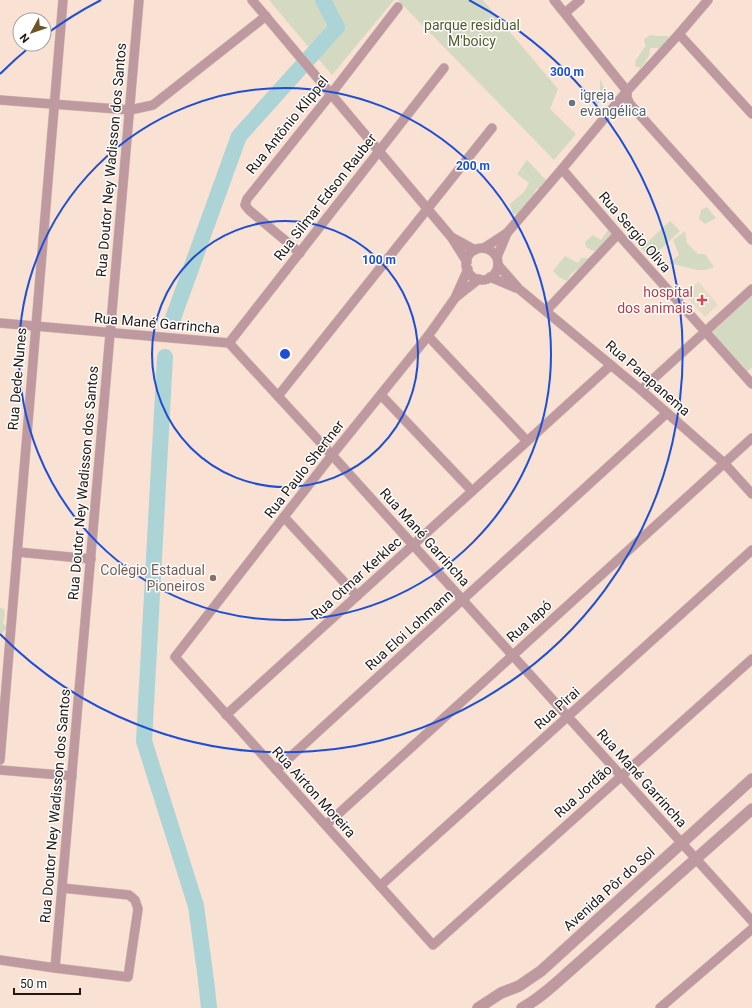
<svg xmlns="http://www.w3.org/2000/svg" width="752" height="1008" font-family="Roboto,sans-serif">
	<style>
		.medical { fill: #e5dcc7 }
		.green { fill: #d4dac2 }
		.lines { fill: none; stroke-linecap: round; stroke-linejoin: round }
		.river { stroke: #acd3d6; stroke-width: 16 }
		.minor-casing { stroke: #d2bdb1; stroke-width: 10 }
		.tertiary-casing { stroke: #d2bdb1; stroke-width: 12 }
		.minor { stroke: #be99a0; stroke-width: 9 }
		.tertiary { stroke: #be99a0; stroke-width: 11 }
		.ring { fill: none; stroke: #1d4ed8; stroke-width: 2 }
		.worship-dot { fill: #6b7280; stroke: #fff; stroke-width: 1.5 }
		.health-dot { fill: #e0444e; stroke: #fff; stroke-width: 1.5 }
		.education-dot { fill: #8d6e63; stroke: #fff; stroke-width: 1.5 }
		.labels { text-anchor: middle; stroke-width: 3; stroke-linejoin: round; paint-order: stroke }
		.park-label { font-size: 14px; fill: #515b2b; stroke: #fff }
		.worship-label { font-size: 14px; fill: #5b616d; stroke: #fff; text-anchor: start }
		.street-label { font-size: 14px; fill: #211914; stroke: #fff }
		.health-label { font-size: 14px; fill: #be3a42; stroke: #fff; text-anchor: end }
		.education-label { font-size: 14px; fill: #785e54; stroke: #fff; text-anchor: end }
		.centre { fill: #1d4ed8; stroke: #fff; stroke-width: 2 }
		.ring-label { font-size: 12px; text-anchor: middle; font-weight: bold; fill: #1d4ed8; stroke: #fff; stroke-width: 3; stroke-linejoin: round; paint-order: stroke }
	</style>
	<rect width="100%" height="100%" fill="#f9e1d3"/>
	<polygon class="medical" points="698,281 718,305 705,317 686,296"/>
	<g class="green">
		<polygon points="269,0 394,0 332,75"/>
		<polygon points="398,0 483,0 558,89 550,109 576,134 554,160"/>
		<polygon points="651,35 657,36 668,36 671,42 662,49 655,48 650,48 649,56 641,68 635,66 636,60 646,45 644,42 645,38"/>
		<polygon points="600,79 607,93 598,104 595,102 600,93"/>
		<polygon points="527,160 546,180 544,188 536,189 530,204 518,215 512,213 510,204 524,192 529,183 517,174"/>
		<polygon points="707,207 716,218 705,224 699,219 701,210"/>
		<polygon points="670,221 680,231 651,258 641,248"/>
		<polygon points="608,230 615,235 598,250 593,251 586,247 585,242 593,235 601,240"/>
		<polygon points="685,231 687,243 698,254 705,254 714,267 706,270 697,270 669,263 679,255 673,240"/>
		<polygon points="565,256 578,263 581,258 592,258 584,270 581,267 571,274 567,281 560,278 553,271"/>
		<polygon points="752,296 752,367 747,372 712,332"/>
		<polygon points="0,608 4,609 5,615 3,623 6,626 6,629 0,635"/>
	</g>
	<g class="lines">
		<g class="river">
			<polyline points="172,321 239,136 337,27 323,0"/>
			<polyline points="165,357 144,741 196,906 206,980 209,1008"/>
		</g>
		<defs>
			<g id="minor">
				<polyline points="252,0 452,238 467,262"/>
				<polyline points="554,0 627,91 627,98 630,104 752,240"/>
				<polyline points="565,13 580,0"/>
				<polyline points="679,34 752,114"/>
				<polyline points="0,100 130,110 153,105 266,16"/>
				<polyline points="562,169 618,234 752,384"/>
				<polyline points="453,238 475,250"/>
				<polyline points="484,248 507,233 562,169 627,91 679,34 708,0"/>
				<circle cx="482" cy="264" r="16"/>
				<polyline points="300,253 249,210 245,205 247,199 331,94 398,7"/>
				<polyline points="497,257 507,233"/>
				<polyline points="498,265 519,289 641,390 724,463 752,494"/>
				<polyline points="468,269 455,298 428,336 332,455 175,657 433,945 752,659"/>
				<polyline points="490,277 516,288"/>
				<polyline points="456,297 479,279"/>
				<polyline points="546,311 618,234"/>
				<polyline points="0,323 229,343 332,455 752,921"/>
				<polyline points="428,336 527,441"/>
				<polyline points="229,343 444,68"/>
				<polyline points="641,390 752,289"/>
				<polyline points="381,395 472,491"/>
				<polyline points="278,396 492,128"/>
				<polyline points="284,517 357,596"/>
				<polyline points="17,552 91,559"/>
				<polyline points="226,715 611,365"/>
				<polyline points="0,760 63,0"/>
				<polyline points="0,770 72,776"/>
				<polyline points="276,770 667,413"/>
				<polyline points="326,825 752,438"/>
				<polyline points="380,886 752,550"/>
				<polyline points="0,960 55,968 128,977 138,909 135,900 129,895 62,888"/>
				<polyline points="55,968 139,0"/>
				<polyline points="660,1008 752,929"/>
			</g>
			<g id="tertiary">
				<polyline points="478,1008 501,993 519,986 541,971 752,779"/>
				<path d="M522,1008C541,998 557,982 573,968L752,809"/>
			</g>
		</defs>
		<use href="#minor" class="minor-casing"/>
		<use href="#tertiary" class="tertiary-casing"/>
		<use href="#minor" class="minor"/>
		<use href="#tertiary" class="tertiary"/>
	</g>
	<g class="ring">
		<circle cx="285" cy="354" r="133"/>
		<circle cx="285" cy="354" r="266"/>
		<path d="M0 74A399 399 0 0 1 31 46M45 35A399 399 0 0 1 101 0M469 0A399 399 0 1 1 0 634"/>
	</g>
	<circle class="worship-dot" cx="572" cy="103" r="4"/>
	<path class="health-dot" d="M700 294h4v4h4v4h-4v4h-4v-4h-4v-4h4z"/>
	<circle class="education-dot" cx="213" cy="578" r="4"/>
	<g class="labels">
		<g class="park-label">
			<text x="472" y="30">parque residual<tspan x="472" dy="16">M'boicy</tspan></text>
		</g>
		<g class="worship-label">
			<text x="580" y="100">igreja<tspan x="580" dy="16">evangélica</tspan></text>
		</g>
		<g class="street-label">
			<text transform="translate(287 125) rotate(-51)" y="5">Rua Antônio Klippel</text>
			<text transform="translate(111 160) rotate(-85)" y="5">Rua Doutor Ney Wadisson dos Santos</text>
			<text transform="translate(325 197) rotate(-52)" y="5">Rua Silmar Edson Rauber</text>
			<text transform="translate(635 232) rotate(49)" y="5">Rua Sergio Oliva</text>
			<text transform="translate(157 323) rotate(5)" y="5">Rua Mané Garrincha</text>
			<text transform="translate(648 378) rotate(41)" y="5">Rua Parapanema</text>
			<text transform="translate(17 379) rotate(-85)" y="5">Rua Dede Nunes</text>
			<text transform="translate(304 469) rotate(-52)" y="5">Rua Paulo Shertner</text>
			<text transform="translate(83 483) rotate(-85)" y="5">Rua Doutor Ney Wadisson dos Santos</text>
			<text transform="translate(425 537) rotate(48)" y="5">Rua Mané Garrincha</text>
			<text transform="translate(356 578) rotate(-42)" y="5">Rua Otmar Kerklec</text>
			<text transform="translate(529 621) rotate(-42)" y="5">Rua Iapó</text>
			<text transform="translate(409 630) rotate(-42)" y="5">Rua Eloi Lohmann</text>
			<text transform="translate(557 708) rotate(-42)" y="5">Rua Pirai</text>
			<text transform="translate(642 778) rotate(48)" y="5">Rua Mané Garrincha</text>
			<text transform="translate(583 791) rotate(-42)" y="5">Rua Jordão</text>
			<text transform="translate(314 792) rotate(48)" y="5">Rua Airton Moreira</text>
			<text transform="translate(55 806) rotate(-85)" y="5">Rua Doutor Ney Wadisson dos Santos</text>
			<text transform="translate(609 889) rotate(-42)" y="5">Avenida Pôr do Sol</text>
		</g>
		<g class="health-label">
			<text x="693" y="297">hospital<tspan x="693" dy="16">dos animais</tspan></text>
		</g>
		<g class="education-label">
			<text x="205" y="575">Colégio Estadual<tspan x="205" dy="16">Pioneiros</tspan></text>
		</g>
	</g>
	<circle cx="285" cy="354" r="6" class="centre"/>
	<g class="ring-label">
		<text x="567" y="76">300 m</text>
		<text x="473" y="170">200 m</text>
		<text x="379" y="264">100 m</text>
	</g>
	<g transform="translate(32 32) rotate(230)"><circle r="19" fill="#ffffff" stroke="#a6a3a1"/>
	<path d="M0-3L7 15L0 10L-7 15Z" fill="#6f5526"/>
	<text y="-6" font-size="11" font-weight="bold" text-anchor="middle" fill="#211914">N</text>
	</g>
	<path d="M14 988v6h66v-6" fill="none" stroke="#211914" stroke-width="2"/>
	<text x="20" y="988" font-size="12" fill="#211914" stroke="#ffffff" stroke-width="3" paint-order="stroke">50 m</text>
</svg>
